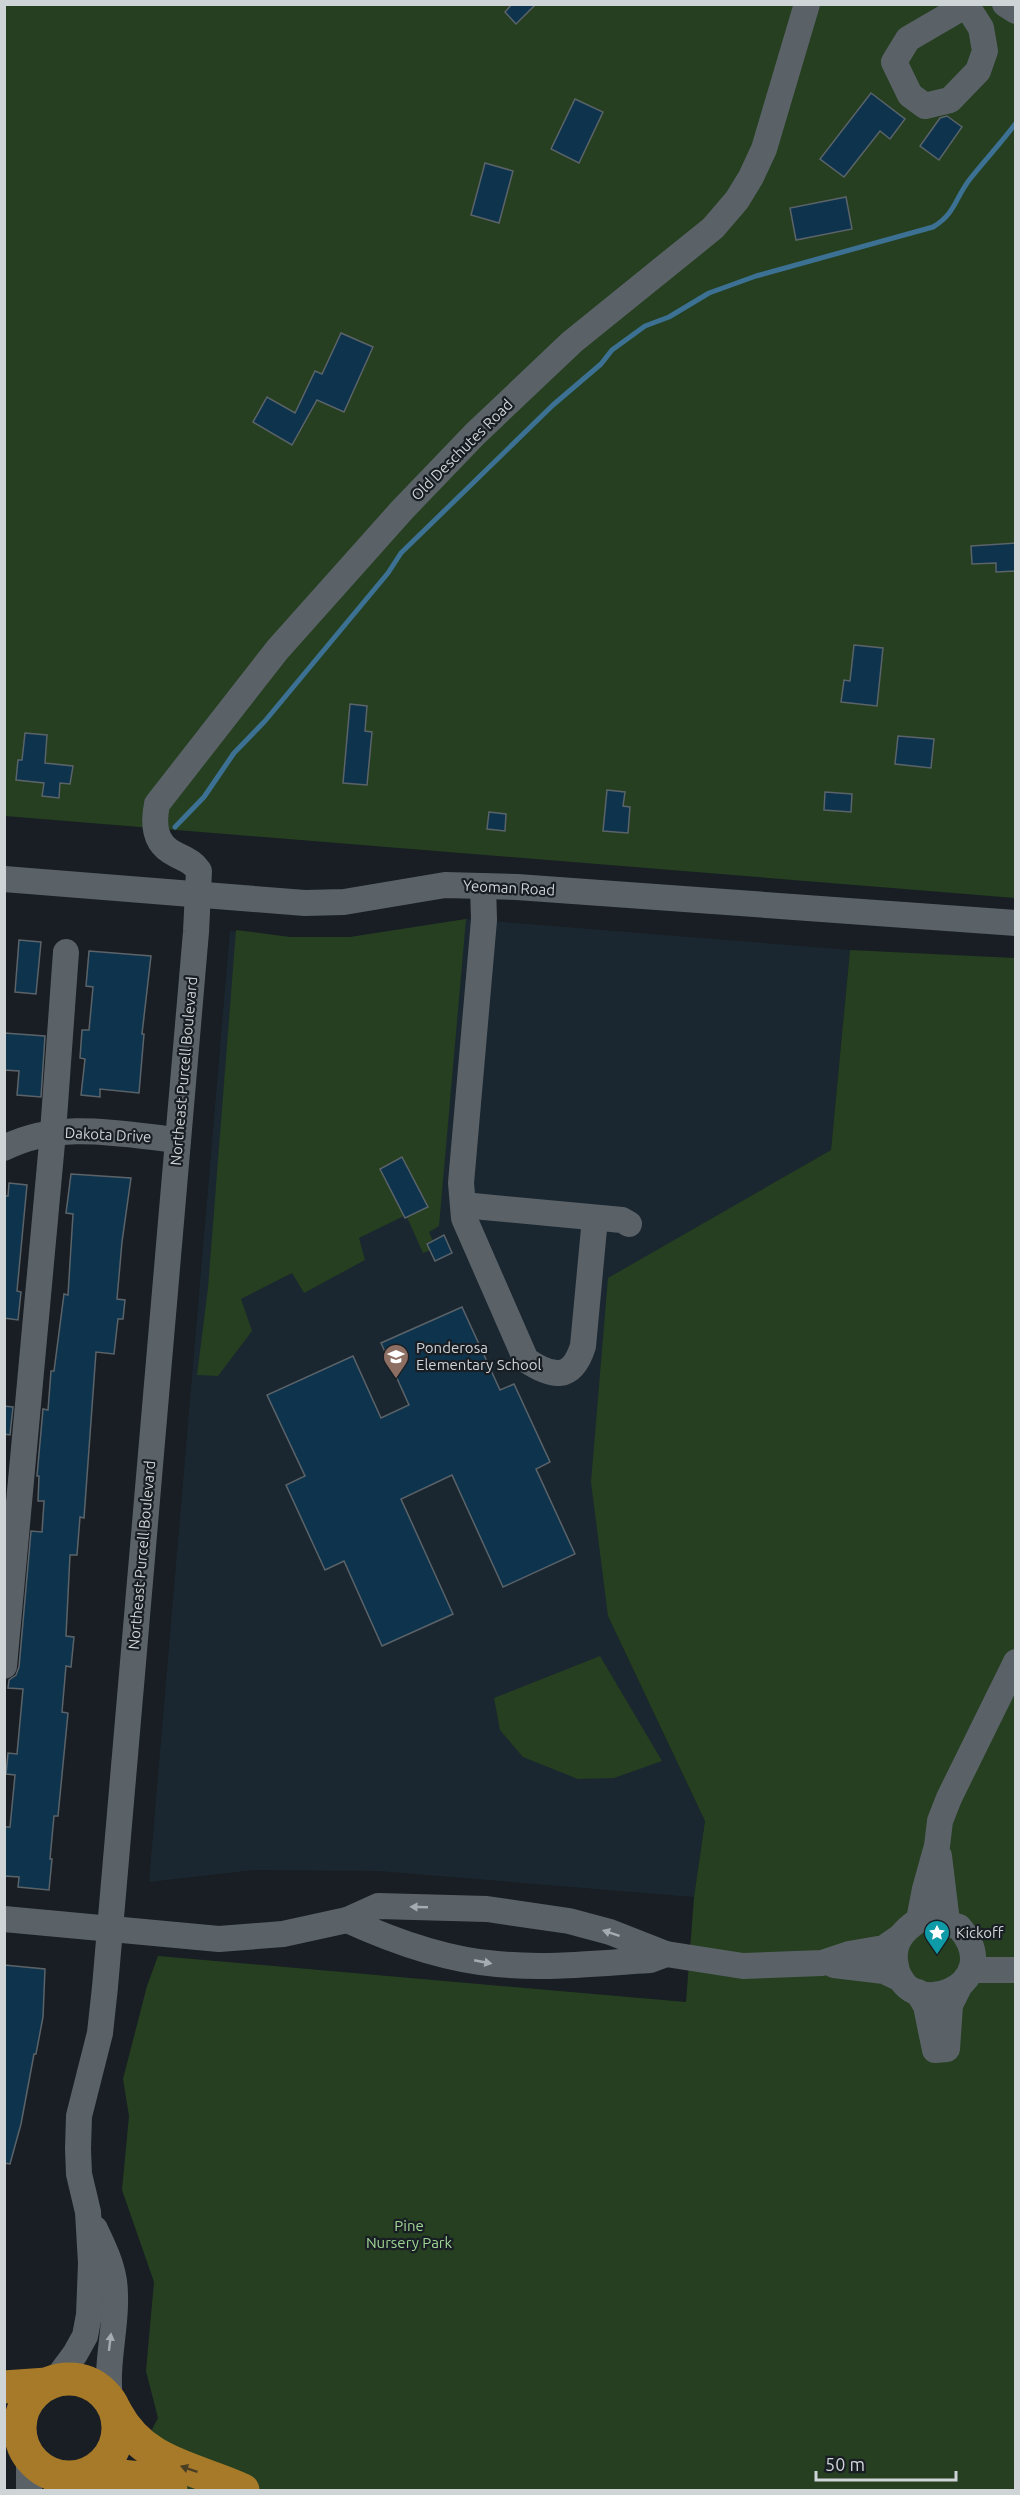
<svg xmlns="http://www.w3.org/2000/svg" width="1020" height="2495" font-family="Ubuntu,sans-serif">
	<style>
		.built { fill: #1b2730 }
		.green { fill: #253f20 }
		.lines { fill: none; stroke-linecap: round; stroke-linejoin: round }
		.stream { stroke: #3d7193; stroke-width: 5 }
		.building { fill: #0e344d; stroke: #5b6369; stroke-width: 1.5 }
		.minor { stroke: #5a6268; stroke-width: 26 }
		.highway { stroke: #a67a29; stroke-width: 33 }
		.oneway { fill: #a6acb0 }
		.oneway2 { fill: #4a3e25 }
		.labels { text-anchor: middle; stroke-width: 4.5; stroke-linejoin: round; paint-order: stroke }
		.street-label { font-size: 15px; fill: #cfd4d7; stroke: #181e23 }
		.poi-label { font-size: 15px; fill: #cfd4d7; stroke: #181e23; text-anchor: start }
		.park-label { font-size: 15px; fill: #9fd694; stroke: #181e23 }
	</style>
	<rect width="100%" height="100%" fill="#181e23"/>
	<polygon class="built" points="466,919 850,950 831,1150 608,1279 608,1616 705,1821 694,1897 379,1871 253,1870 149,1882 230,931 290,937 350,937"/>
	<g class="green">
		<polygon points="4,5 1015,5 1015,898 5,816"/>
		<polygon points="466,919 439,1226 429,1232 436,1248 423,1253 406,1215 359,1238 365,1260 304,1293 292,1273 241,1299 252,1331 218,1376 197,1375 208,1288 236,930 290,937 350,937"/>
		<polygon points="850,950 1015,958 1015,2490 121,2490 158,2418 146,2371 154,2282 122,2190 129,2116 123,2079 147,1986 158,1956 686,2002 694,1897 705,1821 608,1616 591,1482 608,1278 831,1150"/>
		<polygon points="600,1656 662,1761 614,1778 578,1779 523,1757 500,1730 494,1698"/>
	</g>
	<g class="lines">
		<path class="stream" d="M175,827L204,797L234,753L265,721L329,644L388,573L401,553L553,405L601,364L612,350L645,326L669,317L709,293L756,276L933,227C956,213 955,198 970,179C985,160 1001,143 1016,123"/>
	</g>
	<g class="building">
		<polygon points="512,4 536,4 516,24 505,12"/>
		<polygon points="871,93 905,119 890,139 880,131 844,177 820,159"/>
		<polygon points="575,99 603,112 579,163 551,149"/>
		<polygon points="947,116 962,127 939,160 920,146 940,118"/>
		<polygon points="485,163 513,171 499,223 471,215"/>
		<polygon points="846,197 852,229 796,240 790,208"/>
		<polygon points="341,333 373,347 344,412 317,400 292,445 253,422 267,397 295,413 315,371 322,374"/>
		<polygon points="1016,543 1016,571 996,572 996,563 972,564 971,546"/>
		<polygon points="854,645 883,648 877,706 841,702 844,680 850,681"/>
		<polygon points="350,704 367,706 365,731 372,732 367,785 343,783"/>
		<polygon points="25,733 47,735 45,763 73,766 70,784 60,783 59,798 42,796 44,783 16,780 18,760 22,760"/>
		<polygon points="898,736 934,739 931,768 895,764"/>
		<polygon points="607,790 625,792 623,806 630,807 628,833 603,831"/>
		<polygon points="825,792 852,794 851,812 824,810"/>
		<polygon points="489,812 506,814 505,831 487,829"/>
		<polygon points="19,940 41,942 36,994 15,992"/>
		<polygon points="89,951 151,956 142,1034 144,1034 139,1093 100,1089 100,1097 81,1095 85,1059 80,1058 82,1030 89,1030 93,987 86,986"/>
		<polygon points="4,1033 45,1036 41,1097 17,1095 19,1071 4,1070"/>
		<polygon points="402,1157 428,1207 405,1218 380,1169"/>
		<polygon points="71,1174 131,1178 122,1242 117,1299 125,1300 123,1319 118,1319 114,1354 96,1352 84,1518 80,1517 77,1555 70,1555 66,1636 74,1637 71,1667 66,1666 62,1712 68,1713 58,1816 54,1816 50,1859 52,1859 49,1890 18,1887 19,1877 4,1876 4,1827 10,1827 15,1775 6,1774 8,1753 17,1754 23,1689 8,1688 9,1680 16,1675 19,1667 31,1531 42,1532 44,1501 38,1501 39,1476 37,1476 43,1409 48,1410 51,1371 54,1371 64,1294 68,1295 73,1214 66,1213"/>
		<polygon points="9,1183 27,1185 17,1291 21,1292 18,1320 4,1318 4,1196 8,1196"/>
		<polygon points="444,1235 452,1253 435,1261 427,1244"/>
		<polygon points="462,1307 500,1390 514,1384 550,1462 536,1469 575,1554 503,1587 452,1475 401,1499 453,1614 382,1646 344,1561 325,1570 286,1485 305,1476 267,1395 353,1356 381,1418 409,1405 381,1343"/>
		<polygon points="4,1406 13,1407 10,1435 4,1434"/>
		<polygon points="4,1965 45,1969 43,2017 36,2054 34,2054 21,2124 10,2164 4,2163"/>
	</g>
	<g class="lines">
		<g class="minor">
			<polyline points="1005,4 1016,11"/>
			<polyline points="967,6 981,28 985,51 978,71 950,100 925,106 910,95 894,62 908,39 968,4"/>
			<polyline points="4,879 305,903 344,902 445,885 517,887 1016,923"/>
			<path d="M483,886L484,920L461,1183L464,1218L526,1360C553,1378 572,1381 583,1346L595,1218"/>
			<path d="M4,1148C59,1120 120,1134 178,1140"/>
			<polyline points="463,1205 622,1220 629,1224"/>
			<polyline points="4,1666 53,1132 66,952"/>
			<polyline points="939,1856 947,1922"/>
			<polyline points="4,1919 219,1939 283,1934 347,1920 378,1906 487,1909 569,1921 610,1932 666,1954 743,1966 822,1963 849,1954 884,1948 900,1937"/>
			<path d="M347,1920C393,1941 447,1960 497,1964C548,1969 599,1963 650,1960L666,1954"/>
			<path d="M919,1920L932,1919L959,1927C1011,1987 902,2027 895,1961C893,1941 904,1930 919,1920L925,1889L937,1846L940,1821L949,1798L1016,1662"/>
			<polyline points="834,1965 884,1971 901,1979"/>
			<polyline points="971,1970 1016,1970"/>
			<polyline points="918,1992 926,2006 935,2050 947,2049 950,2005 959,1987"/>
			<path d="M95,2229C103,2246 111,2262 114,2281C119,2321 105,2359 110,2400"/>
			<path d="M55,2381L75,2354L85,2336L89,2315L91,2263L88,2212L79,2174L78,2149L79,2116L100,2033L105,1987L196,932L199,871C192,861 186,860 175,854C154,844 153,824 157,804L278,649L402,510L475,434L572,342L713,228L737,200L751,177L764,149L807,4"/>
			<polyline points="29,2490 29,2457"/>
			<polyline points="67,2490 77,2477"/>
		</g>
		<g class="highway">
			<circle cx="69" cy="2428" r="49"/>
			<polyline points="4,2387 47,2384"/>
			<path d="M116,2412C144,2464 193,2467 243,2490"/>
			<polyline points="90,2473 141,2478 171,2490"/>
		</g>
	</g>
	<defs><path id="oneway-solid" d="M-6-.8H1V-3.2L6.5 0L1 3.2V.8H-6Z" transform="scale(1.5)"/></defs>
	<g class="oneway">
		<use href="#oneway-solid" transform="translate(419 1907) rotate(-178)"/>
		<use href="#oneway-solid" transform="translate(611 1933) rotate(-162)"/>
		<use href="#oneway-solid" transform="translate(483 1962) rotate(11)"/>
		<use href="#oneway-solid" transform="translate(110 2342) rotate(-83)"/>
	</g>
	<use class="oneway2" href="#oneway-solid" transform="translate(189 2469) rotate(-161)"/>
	<defs>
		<symbol id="school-pin" viewBox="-11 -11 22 30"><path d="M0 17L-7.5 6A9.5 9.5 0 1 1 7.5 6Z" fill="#8d6e63" stroke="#181e23"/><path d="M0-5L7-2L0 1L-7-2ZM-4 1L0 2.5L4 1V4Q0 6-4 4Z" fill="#fff"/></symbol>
		<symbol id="sight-pin" viewBox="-11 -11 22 30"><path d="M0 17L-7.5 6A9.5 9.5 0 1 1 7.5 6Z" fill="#0f9aa8" stroke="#181e23"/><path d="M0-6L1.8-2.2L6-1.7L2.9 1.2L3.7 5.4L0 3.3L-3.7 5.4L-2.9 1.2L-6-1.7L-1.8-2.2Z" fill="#fff"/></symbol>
	</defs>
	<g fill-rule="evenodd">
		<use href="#school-pin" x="381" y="1342" width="30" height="40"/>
		<use href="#sight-pin" x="922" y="1918" width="30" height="40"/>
	</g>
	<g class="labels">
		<g class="street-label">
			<text transform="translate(462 450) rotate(-45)" y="5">Old Deschutes Road</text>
			<text transform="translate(509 888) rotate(3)" y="5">Yeoman Road</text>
			<text transform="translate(184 1071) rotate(-85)" y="5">Northeast Purcell Boulevard</text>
			<text transform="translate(108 1135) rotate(3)" y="5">Dakota Drive</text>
			<text transform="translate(142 1555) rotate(-85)" y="5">Northeast Purcell Boulevard</text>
		</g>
		<g class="poi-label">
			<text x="416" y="1353">Ponderosa<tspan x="416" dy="17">Elementary School</tspan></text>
			<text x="956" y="1938">Kickoff</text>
		</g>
		<g class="park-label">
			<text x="409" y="2231">Pine<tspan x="409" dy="17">Nursery Park</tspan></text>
		</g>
	</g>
	<rect width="1020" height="2495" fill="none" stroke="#cfd4d7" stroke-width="12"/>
	<path d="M816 2471v9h140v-9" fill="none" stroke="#cfd4d7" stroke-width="3"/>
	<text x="825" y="2471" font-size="18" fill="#cfd4d7" stroke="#181e23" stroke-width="4.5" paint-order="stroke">50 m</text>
</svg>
